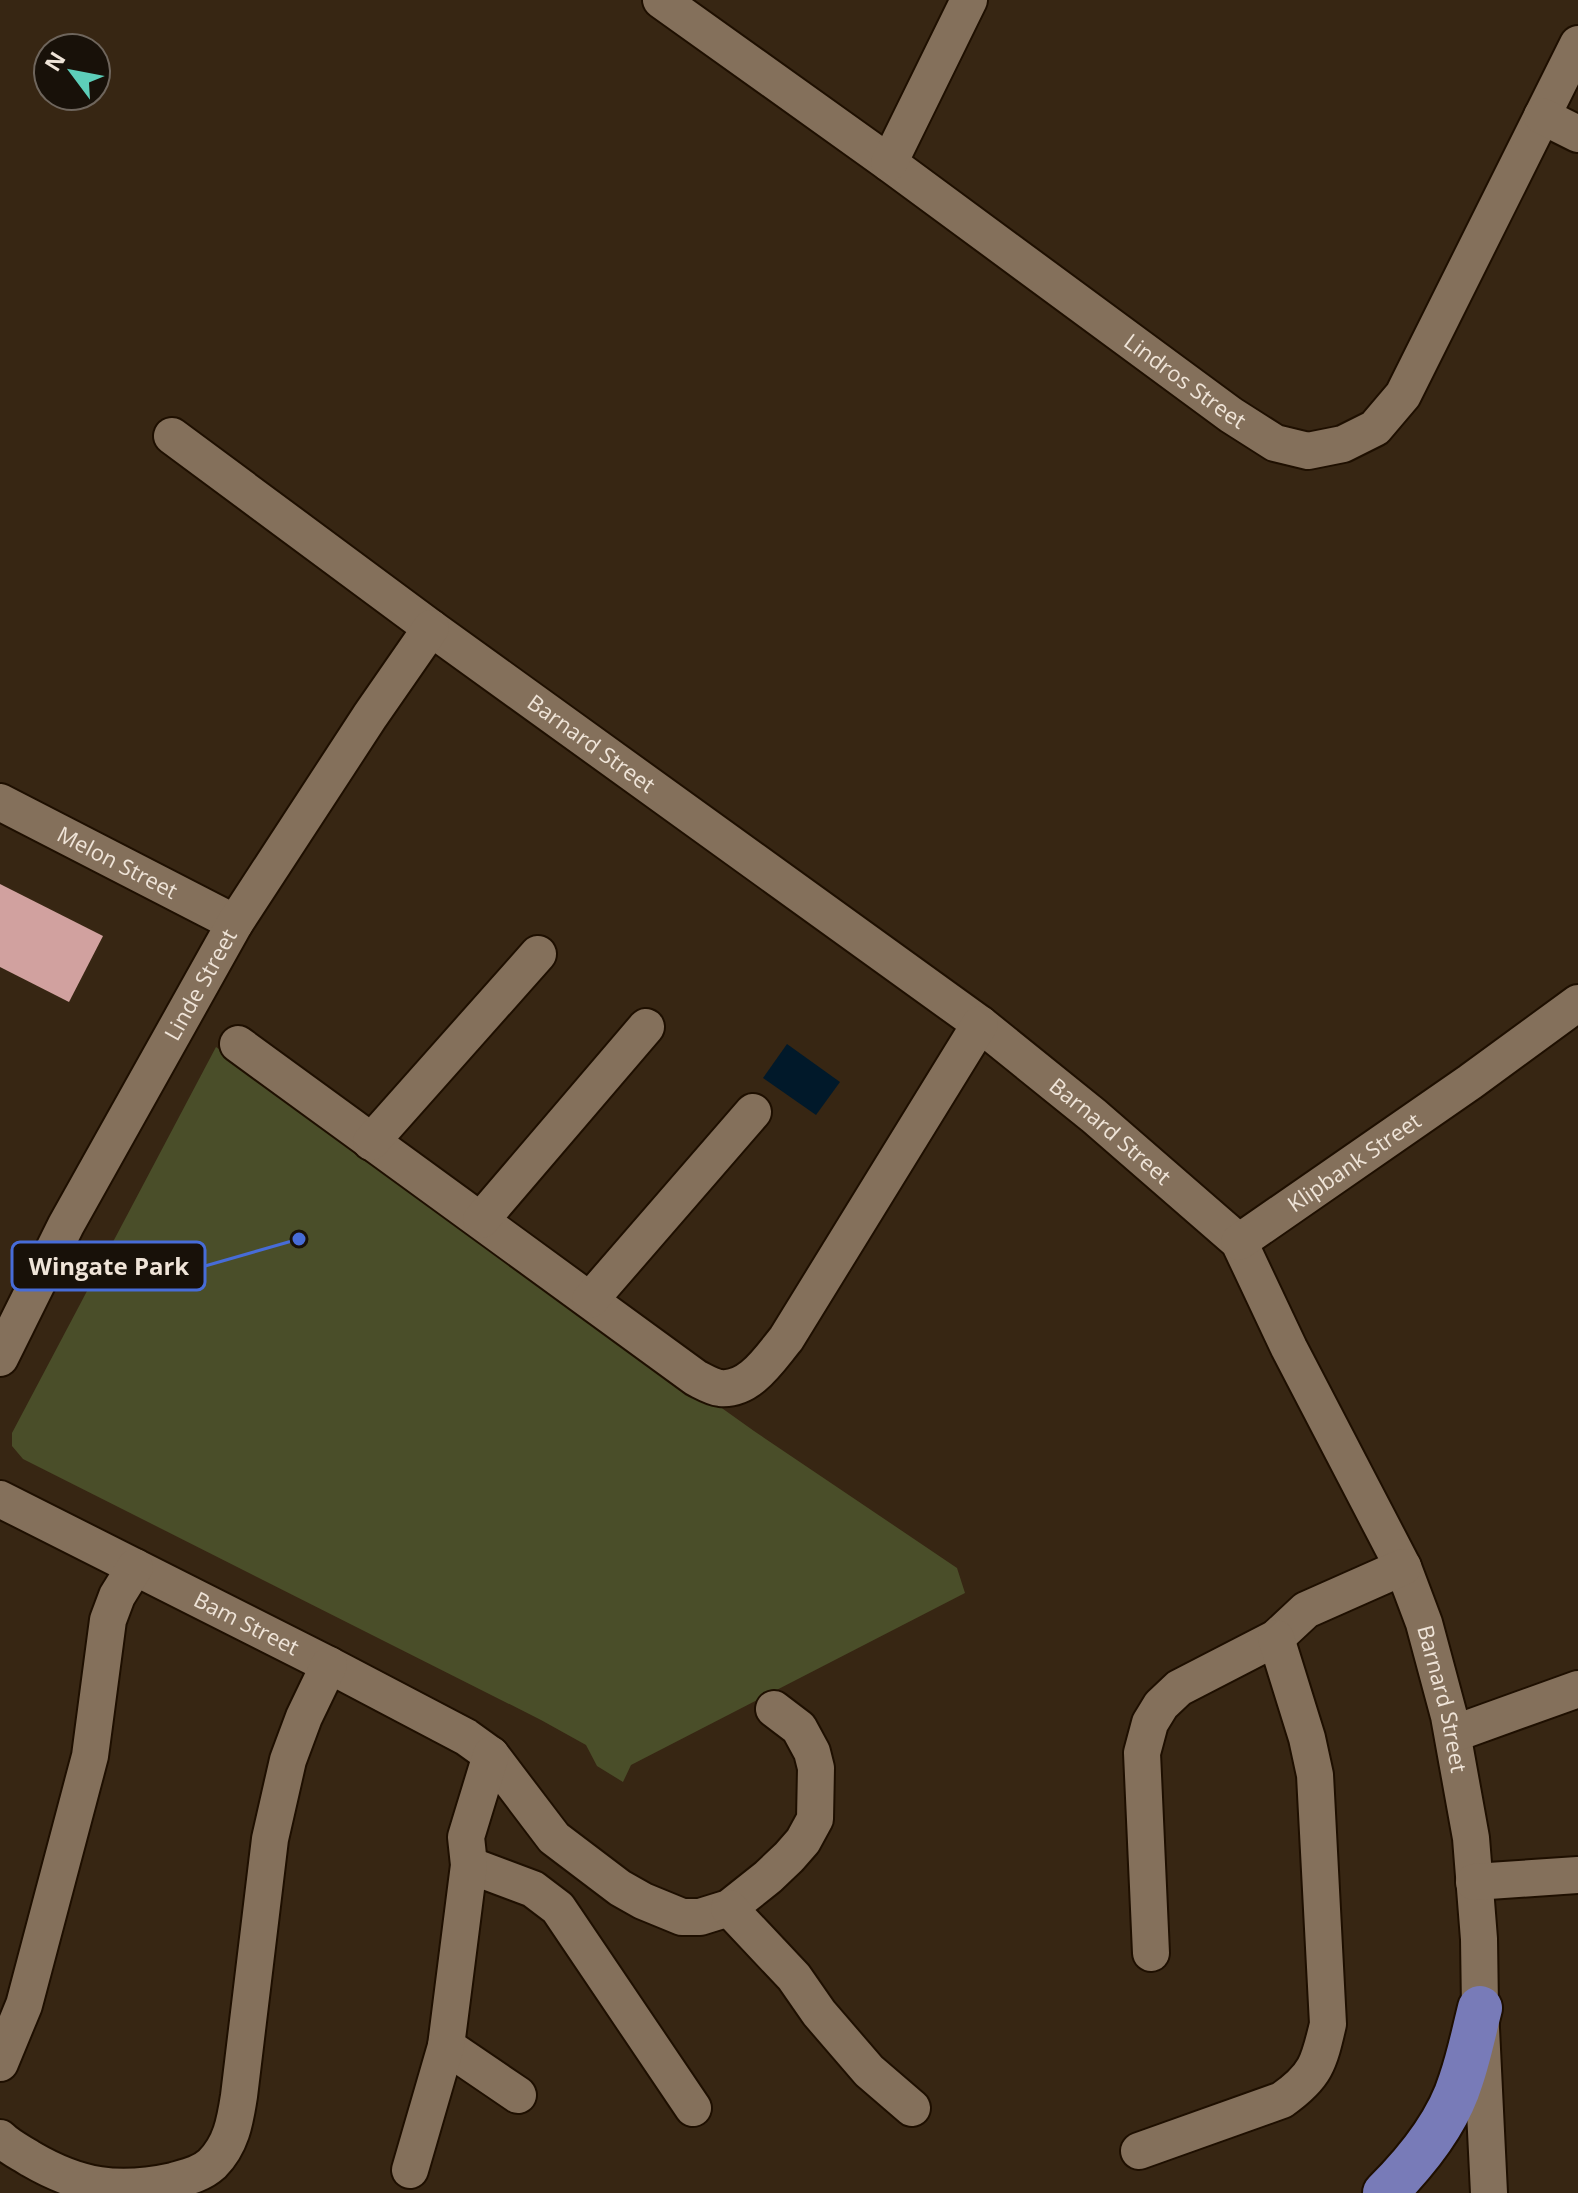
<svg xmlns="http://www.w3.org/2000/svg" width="1578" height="2193" font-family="'Open Sans',sans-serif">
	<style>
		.green { fill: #4a4e29 }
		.water { fill: #01192a }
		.building { fill: #d1a19f }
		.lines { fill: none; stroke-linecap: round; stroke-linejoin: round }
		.minor-casing { stroke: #1e0f00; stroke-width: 40 }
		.major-casing { stroke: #1e0f00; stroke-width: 48 }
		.minor { stroke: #84705b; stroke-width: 36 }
		.major { stroke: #787bb8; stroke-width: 44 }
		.labels { text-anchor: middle; stroke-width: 8; stroke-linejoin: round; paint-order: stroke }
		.street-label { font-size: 22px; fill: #efe4d8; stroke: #181109 }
		.leader { fill: none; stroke: #476cd8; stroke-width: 3 }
		.callout-dot { fill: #476cd8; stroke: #181109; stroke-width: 3 }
		.callout { fill: #181109; stroke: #476cd8; stroke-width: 3 }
		.callout-label { font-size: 24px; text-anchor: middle; font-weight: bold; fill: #efe4d8 }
	</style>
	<rect width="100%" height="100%" fill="#372613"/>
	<polygon class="green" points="216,1047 754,1431 957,1568 965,1593 631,1765 623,1782 597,1766 586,1745 541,1720 23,1459 12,1446 12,1433"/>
	<polygon class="water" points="787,1044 840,1082 816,1115 763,1078"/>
	<polygon class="building" points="0,884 103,936 69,1002 0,967"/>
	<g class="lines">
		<defs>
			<g id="minor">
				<path id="s1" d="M661,0L889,163L1231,415L1275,443L1308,451L1343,444L1375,428L1403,395L1578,44"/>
				<polyline points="1542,116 1578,134"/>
				<polyline points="889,163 969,0"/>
				<path id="s2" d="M172,436L431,628L980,1024L1094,1116L1239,1242L1289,1348L1403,1567L1424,1623L1449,1716L1471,1838L1479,1939L1480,2008L1489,2193"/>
				<path id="s3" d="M0,802L235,923"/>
				<path d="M238,1044L696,1378C704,1382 712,1387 720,1388C750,1391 770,1358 786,1339L980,1024"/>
				<polyline points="371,1142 538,954"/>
				<polyline points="481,1220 646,1027"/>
				<path id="s4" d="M1239,1242L1470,1082L1578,1003"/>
				<polyline points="590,1300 753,1112"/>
				<path id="s5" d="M0,1358L66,1225L235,923L370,716L431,628"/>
				<path id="s6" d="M0,1499L329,1665L466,1737L491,1755L554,1838L620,1888L643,1901L682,1917H700L729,1908L768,1877L789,1857L803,1841L815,1819L816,1768L812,1752L799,1728L774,1709"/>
				<polyline points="1453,1734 1578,1689"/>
				<polyline points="469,1865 533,1889 558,1908 693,2108"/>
				<polyline points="1474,1882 1578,1875"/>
				<polyline points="729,1908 794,1977 819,2013 869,2071 912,2108"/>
				<polyline points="1151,1953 1142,1753 1150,1723 1161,1705 1179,1688 1276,1638 1306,1610 1403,1567"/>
				<polyline points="446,2046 518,2095"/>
				<polyline points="0,2063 24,2005 90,1756 108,1620 117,1596 135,1567"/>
				<path d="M0,2138C9,2147 20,2152 31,2159C79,2187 118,2193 173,2181C187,2177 201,2174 212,2164C231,2145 235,2122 239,2096L270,1839L288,1760L304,1717L329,1665"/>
				<path d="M1139,2151L1282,2100C1316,2076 1319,2063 1328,2024L1315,1775L1307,1738L1276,1638"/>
				<polyline points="410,2170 446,2046 469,1865 466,1837 491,1755"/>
			</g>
			<path id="major" d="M1385,2193C1416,2162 1448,2123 1461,2080C1469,2057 1474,2032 1480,2008"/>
		</defs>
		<use href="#minor" class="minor-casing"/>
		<use href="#major" class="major-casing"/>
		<use href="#minor" class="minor"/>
		<use href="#major" class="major"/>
	</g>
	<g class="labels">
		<g class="street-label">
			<text dy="8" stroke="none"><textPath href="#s1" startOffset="648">Lindros Street</textPath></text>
			<text dy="8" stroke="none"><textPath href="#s2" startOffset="520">Barnard Street</textPath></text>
			<text dy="8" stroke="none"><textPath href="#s3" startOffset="132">Melon Street</textPath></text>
			<text dy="8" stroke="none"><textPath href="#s5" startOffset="424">Linde Street</textPath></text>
			<text dy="8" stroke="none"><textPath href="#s2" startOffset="1168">Barnard Street</textPath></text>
			<text dy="8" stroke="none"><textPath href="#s4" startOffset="140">Klipbank Street</textPath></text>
			<text dy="8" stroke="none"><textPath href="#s6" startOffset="276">Bam Street</textPath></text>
			<text dy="8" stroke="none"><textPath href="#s2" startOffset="1840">Barnard Street</textPath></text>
		</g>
	</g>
	<path class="leader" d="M299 1239L205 1266"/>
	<circle class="callout-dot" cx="299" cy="1239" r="8"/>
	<rect class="callout" x="12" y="1242" width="193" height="48" rx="8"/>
	<g class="callout-label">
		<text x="109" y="1275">Wingate Park</text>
	</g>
	<g transform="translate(72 72) rotate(302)"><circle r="38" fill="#181109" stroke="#6e655c" stroke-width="2"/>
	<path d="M0-6L14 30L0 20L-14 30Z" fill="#5dceb9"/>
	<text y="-12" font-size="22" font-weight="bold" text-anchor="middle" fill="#efe4d8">N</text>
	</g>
</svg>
